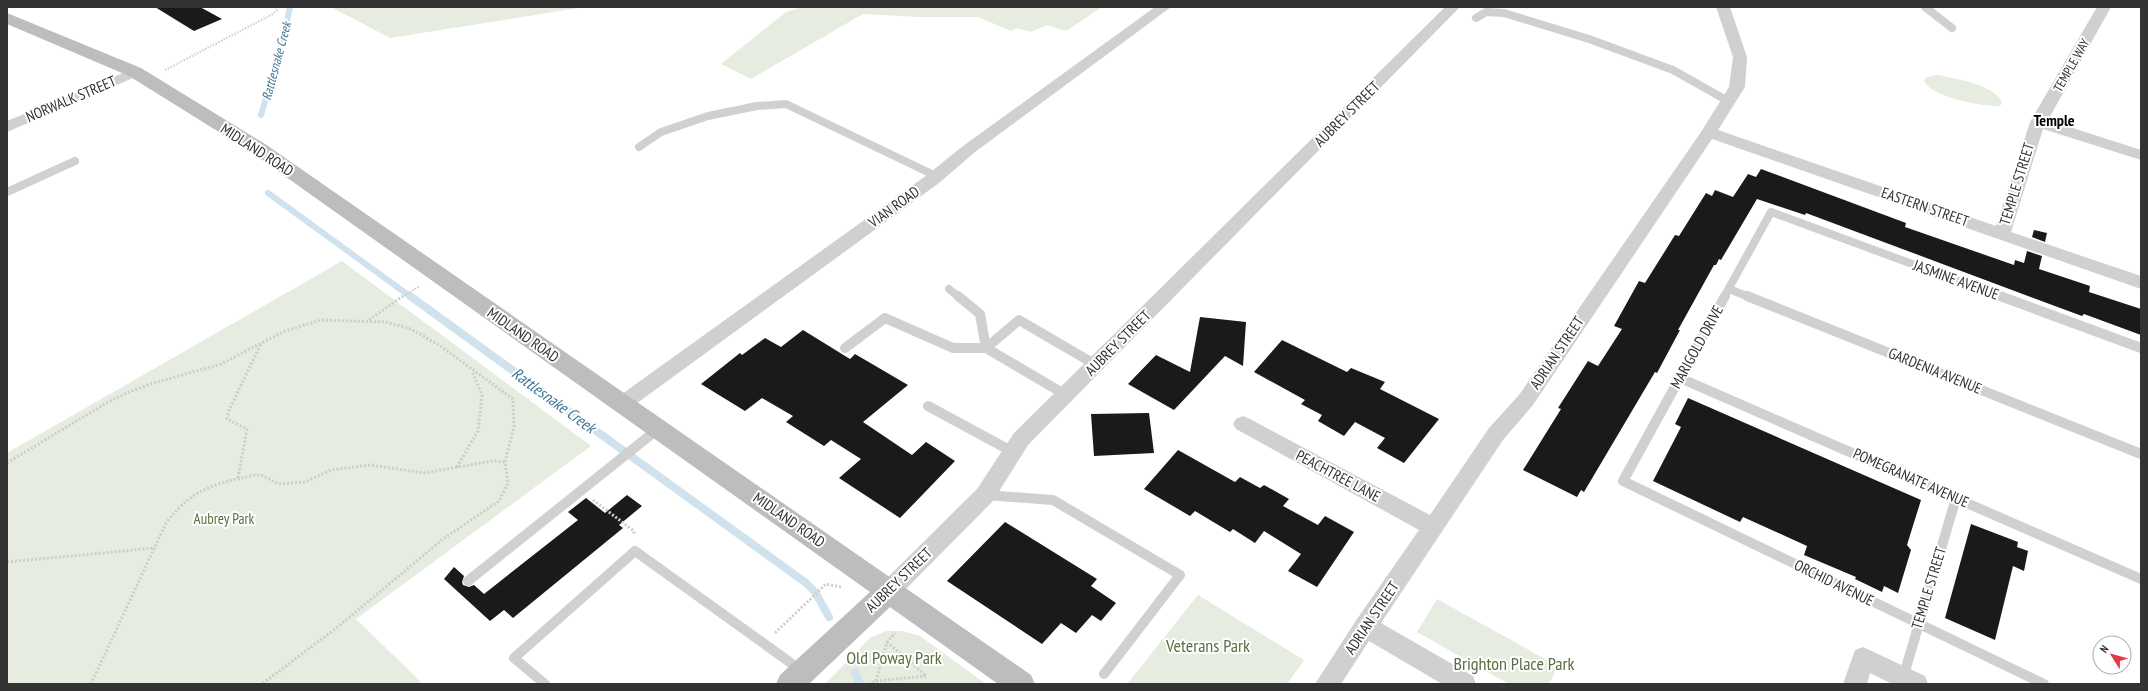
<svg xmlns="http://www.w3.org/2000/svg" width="2148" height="691" font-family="'PT Sans Narrow',sans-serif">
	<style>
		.green { fill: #e6ecdf }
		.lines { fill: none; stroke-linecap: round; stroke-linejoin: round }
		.stream-far1 { stroke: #cfe2ee; stroke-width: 6 }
		.stream { stroke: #cfe2ee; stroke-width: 8 }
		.building { fill: #1a1a1a }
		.path-far1 { stroke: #cdcdcd; stroke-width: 2; stroke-dasharray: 1.5 1.5; stroke-linecap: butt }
		.path { stroke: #cdcdcd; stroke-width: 3; stroke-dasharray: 2 2; stroke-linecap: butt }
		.lane-far1 { stroke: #d0d0d0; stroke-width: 8 }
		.lane { stroke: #d0d0d0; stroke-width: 10 }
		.street { fill: #d0d0d0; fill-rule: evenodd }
		.secondary { fill: #bdbdbd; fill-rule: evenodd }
		.labels { text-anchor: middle; stroke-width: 4; stroke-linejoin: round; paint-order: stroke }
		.far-water-label { font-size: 13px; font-style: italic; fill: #3f7597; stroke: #fff }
		.far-street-label { font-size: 13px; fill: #333; stroke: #fff }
		.street-label { font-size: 15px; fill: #333; stroke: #fff }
		.park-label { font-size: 15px; fill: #56703f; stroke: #fff }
		.neighbourhood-label { font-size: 16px; font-weight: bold; fill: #000; stroke: #fff }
		.water-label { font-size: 16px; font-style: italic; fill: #3f7597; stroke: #fff }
		.near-park-label { font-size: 18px; fill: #56703f; stroke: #fff }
	</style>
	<rect width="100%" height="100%" fill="#fff"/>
	<g class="green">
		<polygon points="331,7 585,7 390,38"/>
		<polygon points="802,7 1102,7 1066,31 1047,25 1031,32 1016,28 1011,31 978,17 920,17 863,14 751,79 721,64 786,12"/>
		<path d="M1936,75C1954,78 1996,85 2002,103L2000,106C1983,107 1929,97 1924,80L1928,77Z"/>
		<polygon points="342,261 591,446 356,619 421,682 418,684 7,684 7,453"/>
		<polygon points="1198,595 1304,660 1287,684 1127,684"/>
		<polygon points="1437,599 1558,666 1549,684 1509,684 1417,632"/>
		<polygon points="886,631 902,631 920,636 986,684 825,684 870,638"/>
	</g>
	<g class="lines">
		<g class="stream-far1">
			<polyline points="261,115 278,58 290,7"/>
			<polyline points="268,193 411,297"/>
		</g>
		<g class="stream">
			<polyline points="410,296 806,583 815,592 829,617"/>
			<polyline points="855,672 860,684"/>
		</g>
	</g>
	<g class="building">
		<polygon points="155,7 200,7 222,19 194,31"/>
		<polygon points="1761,169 1906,223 1905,227 2014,265 2015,260 2024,263 2027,251 2042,256 2039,269 2090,286 2089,292 2141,309 2141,335 2084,314 2082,316 2063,309 1806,213 1805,215 1757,199 1721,260 1719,259 1716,265 1714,265 1678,330 1680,330 1657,373 1655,372 1584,492 1581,490 1577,497 1523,470 1561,409 1558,408 1588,361 1598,366 1622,329 1614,326 1639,281 1645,283 1675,235 1679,236 1706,193 1712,196 1715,190 1733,197 1748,174 1756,177"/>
		<polygon points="2034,230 2047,233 2045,242 2032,237"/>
		<polygon points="1200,317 1246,322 1243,366 1225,356 1174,410 1128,384 1156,355 1190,372"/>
		<polygon points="803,330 850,359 855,354 908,385 863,422 912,455 926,442 955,461 900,518 839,478 861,459 831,440 824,446 786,422 793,416 762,398 745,411 701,384 740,353 742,355 765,338 781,347"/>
		<polygon points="1282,340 1347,372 1351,368 1385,382 1380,389 1439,419 1404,463 1377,448 1385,438 1355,422 1344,436 1318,421 1322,415 1301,404 1305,400 1254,372"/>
		<polygon points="1688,398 1921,500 1907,545 1911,550 1898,593 1884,586 1882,592 1855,579 1856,577 1804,555 1807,546 1743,517 1740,522 1653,481 1681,427 1675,424"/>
		<polygon points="1149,413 1154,453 1094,456 1091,414"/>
		<polygon points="1178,450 1235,482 1240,477 1260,488 1264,485 1289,499 1283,506 1318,525 1325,516 1354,532 1317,587 1288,571 1301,554 1264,531 1255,543 1233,529 1230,532 1195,511 1190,516 1144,489"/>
		<polygon points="627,495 642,506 619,525 623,528 513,618 504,610 490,621 444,579 454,567 464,576 462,582 463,585 469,587 474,585 484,594 578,520 568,512 586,498 605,513"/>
		<polygon points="1005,522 1097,579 1091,586 1116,603 1101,621 1092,615 1076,633 1061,623 1042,644 947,581"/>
		<polygon points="1971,524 2018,542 2017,547 2028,551 2024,571 2013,566 1995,640 1945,618"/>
	</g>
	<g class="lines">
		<g class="path-far1">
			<polyline points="165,70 273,14 277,10 276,7"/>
			<polyline points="402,297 420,286"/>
		</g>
		<g class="path">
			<polyline points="369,320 403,296"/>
			<polyline points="7,463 108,402 129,392 150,384 221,364 285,331 321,320 386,322 411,329 439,345 513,399 514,426 505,462 508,483 499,501 443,539 339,626 262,684"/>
			<polyline points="457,467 478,431 482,395 472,371"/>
			<polyline points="238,478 247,429 227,419 229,410 261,344"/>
			<polyline points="593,500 634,531 634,535"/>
			<polyline points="7,562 155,548"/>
			<polyline points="775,633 826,584 841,587"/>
			<polyline points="887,642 926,676"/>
			<polyline points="876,681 887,642 895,633"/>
			<path d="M91,684L166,523C193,488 214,484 255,475H261L279,484L305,482L331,470L370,465L424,473L493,461L505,462"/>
			<polyline points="869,684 876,681 926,676"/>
		</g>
		<g class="lane-far1">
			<polyline points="1925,7 1952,28"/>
			<polyline points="1476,18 1486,12 1504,13 1589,39 1673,70 1728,101"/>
			<polyline points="639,147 661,132 708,116 757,106 786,104 936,176"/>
			<polyline points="7,192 75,161"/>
			<polyline points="949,289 959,297"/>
			<polyline points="1729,289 1749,297"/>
			<polyline points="1724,297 1771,212 2002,297"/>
		</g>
		<g class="lane">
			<polyline points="1725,296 1623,481 2044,684"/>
			<polyline points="1747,296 2141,454"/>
			<polyline points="2000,296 2141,348"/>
			<polyline points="845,348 885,318 953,348 986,348 980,314 958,296"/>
			<polyline points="1680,378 2141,579"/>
			<polyline points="1066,395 986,348 1019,320 1096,365"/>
			<polyline points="928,406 1013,452"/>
			<polyline points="985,495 1053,500 1180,575 1104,674"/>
			<polyline points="468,581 658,429"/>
			<polyline points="1903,678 1956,498"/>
			<polyline points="545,684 514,658 635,551 802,671"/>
		</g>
		<g class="street">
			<polygon points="1155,7 1171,7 975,152 939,183 629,409 622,411 615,409 612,404 615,399 927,175 963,146"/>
			<polygon points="1445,7 1460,7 1028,445 993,501 897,598 889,601 881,598 878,591 881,584 977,489 1014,433"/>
			<polygon points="1716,7 1730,7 1747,57 1745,87 1718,130 1996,226 2030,122 2097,7 2111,7 2048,120 2141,150 2141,160 2043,129 2011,232 2141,276 2141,289 1712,139 1533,405 1503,440 1381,623 1473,676 1476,684 1442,684 1369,641 1341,684 1315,684 1357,619 1419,530 1236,429 1233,424 1236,419 1243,416 1250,419 1430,515 1489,428 1519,395 1701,132 1729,87 1733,57"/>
			<polygon points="135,68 140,69 142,72 140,75 7,132 7,121"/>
			<polygon points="1863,647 1925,676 1928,684 1892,684 1870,673 1867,684 1843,684 1855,650"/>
		</g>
		<polygon class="secondary" points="7,13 141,68 265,144 1031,675 1035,684 998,684 890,607 809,684 776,684 780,675 870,592 251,152 129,76 7,24"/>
	</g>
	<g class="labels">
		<g class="far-water-label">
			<text transform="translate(276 61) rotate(-75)" y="5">Rattlesnake Creek</text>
		</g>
		<g class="far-street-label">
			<text transform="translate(2071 65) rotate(-60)" y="5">TEMPLE WAY</text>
		</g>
		<g class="street-label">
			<text transform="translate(71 99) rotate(-23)" y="5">NORWALK STREET</text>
			<text transform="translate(1347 114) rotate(-45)" y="5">AUBREY STREET</text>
			<text transform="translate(257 150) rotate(33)" y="5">MIDLAND ROAD</text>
			<text transform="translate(2017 184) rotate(-73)" y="5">TEMPLE STREET</text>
			<text transform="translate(894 207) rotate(-36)" y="5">VIAN ROAD</text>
			<text transform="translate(1925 207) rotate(19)" y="5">EASTERN STREET</text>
			<text transform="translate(1956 280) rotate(20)" y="5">JASMINE AVENUE</text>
			<text transform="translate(523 335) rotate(35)" y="5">MIDLAND ROAD</text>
			<text transform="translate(1118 343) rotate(-45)" y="5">AUBREY STREET</text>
			<text transform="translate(1697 347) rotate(-61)" y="5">MARIGOLD DRIVE</text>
			<text transform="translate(1557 353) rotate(-56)" y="5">ADRIAN STREET</text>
			<text transform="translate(1935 371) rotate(22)" y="5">GARDENIA AVENUE</text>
			<text transform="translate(1338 476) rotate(28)" y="5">PEACHTREE LANE</text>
			<text transform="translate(1911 478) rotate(24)" y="5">POMEGRANATE AVENUE</text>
			<text transform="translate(789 520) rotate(35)" y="5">MIDLAND ROAD</text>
			<text transform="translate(899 580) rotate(-44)" y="5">AUBREY STREET</text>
			<text transform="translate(1834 583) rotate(26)" y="5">ORCHID AVENUE</text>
			<text transform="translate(1929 588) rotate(-73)" y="5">TEMPLE STREET</text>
			<text transform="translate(1372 618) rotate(-56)" y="5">ADRIAN STREET</text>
		</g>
		<g class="park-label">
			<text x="224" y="524">Aubrey Park</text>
		</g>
		<g class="neighbourhood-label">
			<text x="2054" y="126">Temple</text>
		</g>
		<g class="water-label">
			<text transform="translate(554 400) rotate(36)" y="6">Rattlesnake Creek</text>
		</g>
		<g class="near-park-label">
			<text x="1208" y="652">Veterans Park</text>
			<text x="894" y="664">Old Poway Park</text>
			<text x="1514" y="670">Brighton Place Park</text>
		</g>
	</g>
	<rect width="2148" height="691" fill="none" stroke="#333333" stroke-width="16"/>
	<g transform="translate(2112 655) rotate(307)"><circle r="19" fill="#ffffff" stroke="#adadad"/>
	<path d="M0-3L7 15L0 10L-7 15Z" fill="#e63946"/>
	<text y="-6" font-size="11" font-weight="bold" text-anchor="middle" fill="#333333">N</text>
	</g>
</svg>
